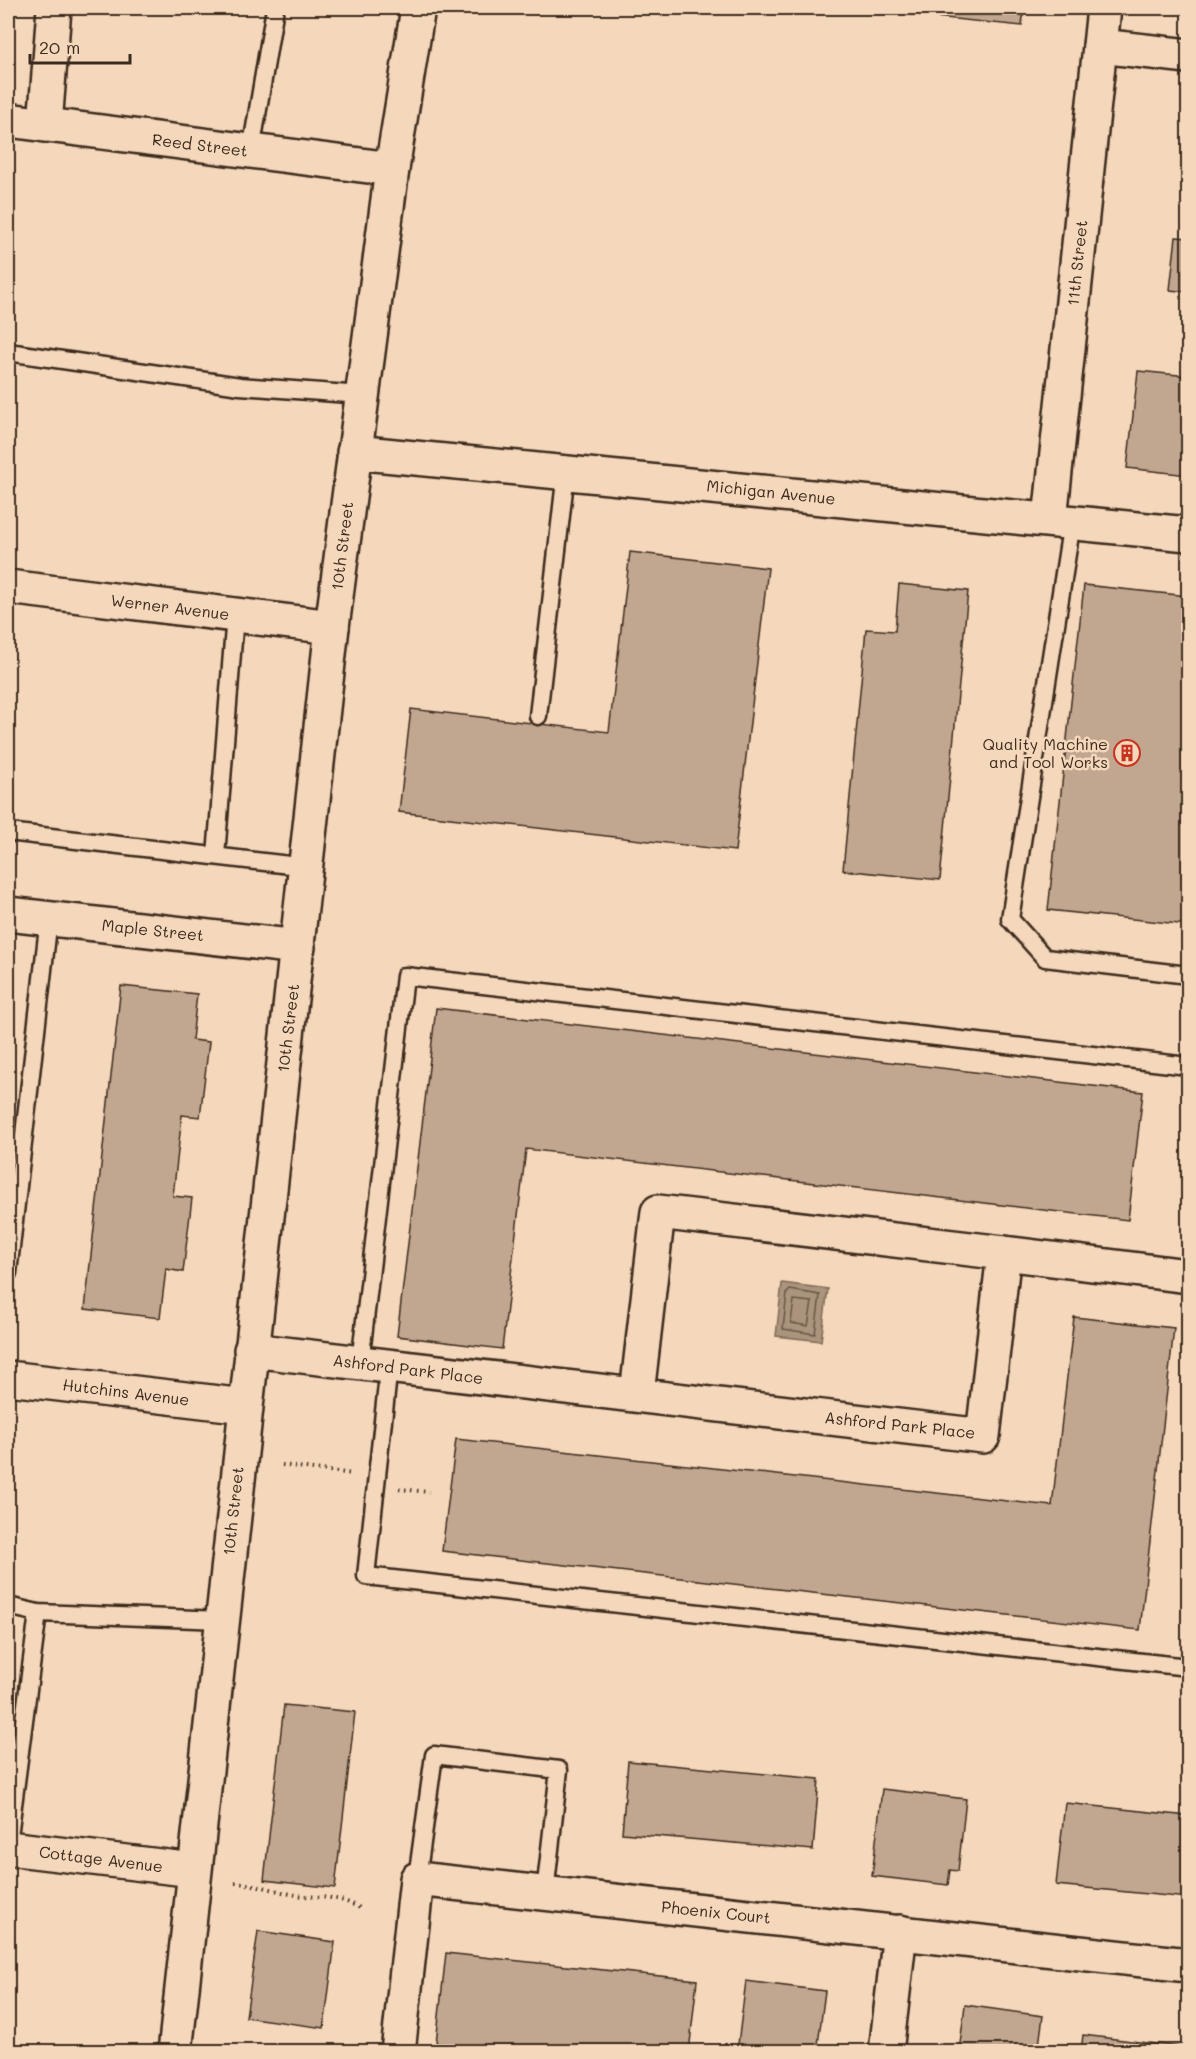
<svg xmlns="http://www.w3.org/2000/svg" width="1196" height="2059" font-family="Mali,sans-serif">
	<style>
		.water { fill: #ab947d; stroke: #7e6a57; stroke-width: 1.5 }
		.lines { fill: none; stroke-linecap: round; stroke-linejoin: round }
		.shore { stroke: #685444; stroke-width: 1.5 }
		.building { fill: #c1a790; stroke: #3b2a1e; stroke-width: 1.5 }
		.service-casing { stroke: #3b2a1e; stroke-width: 21 }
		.minor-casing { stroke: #3b2a1e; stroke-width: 38 }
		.tertiary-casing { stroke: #3b2a1e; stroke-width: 38 }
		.path { stroke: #3b2a1e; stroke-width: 4; stroke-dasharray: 1.5 4.5; stroke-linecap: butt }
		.service { stroke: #f5d8bb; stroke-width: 16 }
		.minor { stroke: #f5d8bb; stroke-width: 33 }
		.tertiary { stroke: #f5d8bb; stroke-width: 33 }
		.labels { text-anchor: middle; stroke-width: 5; stroke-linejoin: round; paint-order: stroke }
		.street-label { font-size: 16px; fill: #3b2a1e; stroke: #f5d8bb }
		.poi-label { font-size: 16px; fill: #3b2a1e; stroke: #f5d8bb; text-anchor: end }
	</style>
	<rect width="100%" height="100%" fill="#f5d8bb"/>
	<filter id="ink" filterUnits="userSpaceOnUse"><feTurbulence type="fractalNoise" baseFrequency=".0167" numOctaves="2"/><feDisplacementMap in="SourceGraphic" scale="12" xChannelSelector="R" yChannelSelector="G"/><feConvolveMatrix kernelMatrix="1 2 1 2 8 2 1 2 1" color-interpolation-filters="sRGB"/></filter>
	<g filter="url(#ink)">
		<polygon class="water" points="782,1283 828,1289 821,1341 776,1336"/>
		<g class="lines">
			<g class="shore">
				<polygon points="790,1290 820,1295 815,1334 783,1329 787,1293"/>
				<polygon points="794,1300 812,1302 808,1326 791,1323"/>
			</g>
		</g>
		<g class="building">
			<polygon points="847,8 1024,8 1022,26"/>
			<polygon points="1176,237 1188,238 1188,292 1170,290"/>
			<polygon points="1138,371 1188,376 1188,475 1127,468"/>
			<polygon points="630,552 768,568 735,851 399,812 411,709 609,732"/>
			<polygon points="899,584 968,591 940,880 843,870 866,629 895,631"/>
			<polygon points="1084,585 1188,596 1188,925 1048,910"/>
			<polygon points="121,986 197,994 192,1040 209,1042 200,1117 182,1115 173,1196 192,1198 183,1272 166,1269 160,1318 85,1309"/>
			<polygon points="436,1008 1143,1092 1128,1220 526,1149 502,1349 397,1336"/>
			<polygon points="1074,1317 1174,1328 1140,1630 442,1551 456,1439 1052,1506"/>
			<polygon points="284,1705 355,1712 335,1888 264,1880"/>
			<polygon points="628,1761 819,1779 813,1850 622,1833"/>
			<polygon points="882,1789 966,1799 958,1871 950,1870 948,1885 872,1876"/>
			<polygon points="1065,1803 1188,1816 1188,1898 1056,1885"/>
			<polygon points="258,1931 335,1942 324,2028 246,2017"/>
			<polygon points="446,1953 697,1980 689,2052 515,2052 436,2043"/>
			<polygon points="746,1981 825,1991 817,2052 737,2052"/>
			<polygon points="965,2005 1043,2016 1038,2052 959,2052"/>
			<polygon points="1083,2035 1188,2048 1188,2052 1081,2052"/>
		</g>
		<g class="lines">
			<defs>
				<g id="service">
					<polyline points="251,151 275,8"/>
					<polyline points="8,352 240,386 362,395"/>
					<polyline points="1072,522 1010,919 1045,958 1188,975"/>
					<polyline points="538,716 566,472"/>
					<polyline points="8,832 307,867"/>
					<polyline points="216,856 235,615"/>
					<polyline points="8,1273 49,918"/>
					<polyline points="360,1363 405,976 1188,1066"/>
					<polyline points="389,1366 366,1576 1188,1667"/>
					<polyline points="8,1606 38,1613 222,1620"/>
					<polyline points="8,1844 38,1613"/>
					<polyline points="417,1879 434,1755 559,1770 545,1893"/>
				</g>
				<g id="minor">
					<polyline points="1100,46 1188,56"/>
					<polyline points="8,120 392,169"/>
					<polyline points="45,125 54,8"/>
					<polyline points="354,452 1188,534"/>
					<polyline points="1050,519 1104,8"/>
					<polyline points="8,587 332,627"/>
					<polyline points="8,914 298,947"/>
					<polyline points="1004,1253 1188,1276"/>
					<polyline points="251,1350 983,1436 1004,1253 658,1212 637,1394"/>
					<polyline points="8,1378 245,1406"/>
					<polyline points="8,1848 194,1870"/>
					<polyline points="398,2052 417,1879 1188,1965"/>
					<polyline points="886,2052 900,1932"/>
				</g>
				<polyline id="tertiary" points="175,2052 332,627 392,169 418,8"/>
			</defs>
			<use href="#service" class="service-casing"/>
			<use href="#minor" class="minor-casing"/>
			<use href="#tertiary" class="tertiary-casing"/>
			<g class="path">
				<polyline points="282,1465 353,1474"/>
				<polyline points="399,1489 429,1492"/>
				<path d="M235,1883C254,1884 267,1888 286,1893C315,1900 330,1892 360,1908"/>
			</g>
			<use href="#service" class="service"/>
			<use href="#minor" class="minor"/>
			<use href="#tertiary" class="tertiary"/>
		</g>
	</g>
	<defs>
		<symbol id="building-ring" viewBox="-11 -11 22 22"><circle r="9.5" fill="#f5d8bb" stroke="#c8321e" stroke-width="1.5"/><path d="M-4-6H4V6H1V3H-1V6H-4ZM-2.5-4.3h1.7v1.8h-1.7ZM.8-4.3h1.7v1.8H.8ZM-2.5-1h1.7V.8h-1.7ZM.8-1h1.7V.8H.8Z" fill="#c8321e"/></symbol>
	</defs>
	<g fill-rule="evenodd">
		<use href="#building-ring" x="1112" y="738" width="30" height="30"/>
	</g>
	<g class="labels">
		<g class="street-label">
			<text transform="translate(200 145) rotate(7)" y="6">Reed Street</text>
			<text transform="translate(1077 263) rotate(-84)" y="6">11th Street</text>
			<text transform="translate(771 492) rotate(6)" y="6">Michigan Avenue</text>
			<text transform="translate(342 546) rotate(-83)" y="6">10th Street</text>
			<text transform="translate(170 607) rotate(7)" y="6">Werner Avenue</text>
			<text transform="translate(153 930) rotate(6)" y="6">Maple Street</text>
			<text transform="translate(288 1028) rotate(-83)" y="6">10th Street</text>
			<text transform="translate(408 1369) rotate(7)" y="6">Ashford Park Place</text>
			<text transform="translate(126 1392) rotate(7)" y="6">Hutchins Avenue</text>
			<text transform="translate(900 1425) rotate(6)" y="6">Ashford Park Place</text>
			<text transform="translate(233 1511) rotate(-84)" y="6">10th Street</text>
			<text transform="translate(101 1859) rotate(7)" y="6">Cottage Avenue</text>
			<text transform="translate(716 1912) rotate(6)" y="6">Phoenix Court</text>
		</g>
		<g class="poi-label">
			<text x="1108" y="750">Quality Machine<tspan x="1108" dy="18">and Tool Works</tspan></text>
		</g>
	</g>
	<rect width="1196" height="2059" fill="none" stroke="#f5d8bb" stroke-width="30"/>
	<rect x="15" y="15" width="1166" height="2029" fill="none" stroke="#3b2a1e" stroke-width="2" filter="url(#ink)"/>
	<path d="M30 54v9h100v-9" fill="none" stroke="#3b2a1e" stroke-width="3"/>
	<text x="39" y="54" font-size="18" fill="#3b2a1e" stroke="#f5d8bb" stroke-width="4.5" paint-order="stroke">20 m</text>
</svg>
